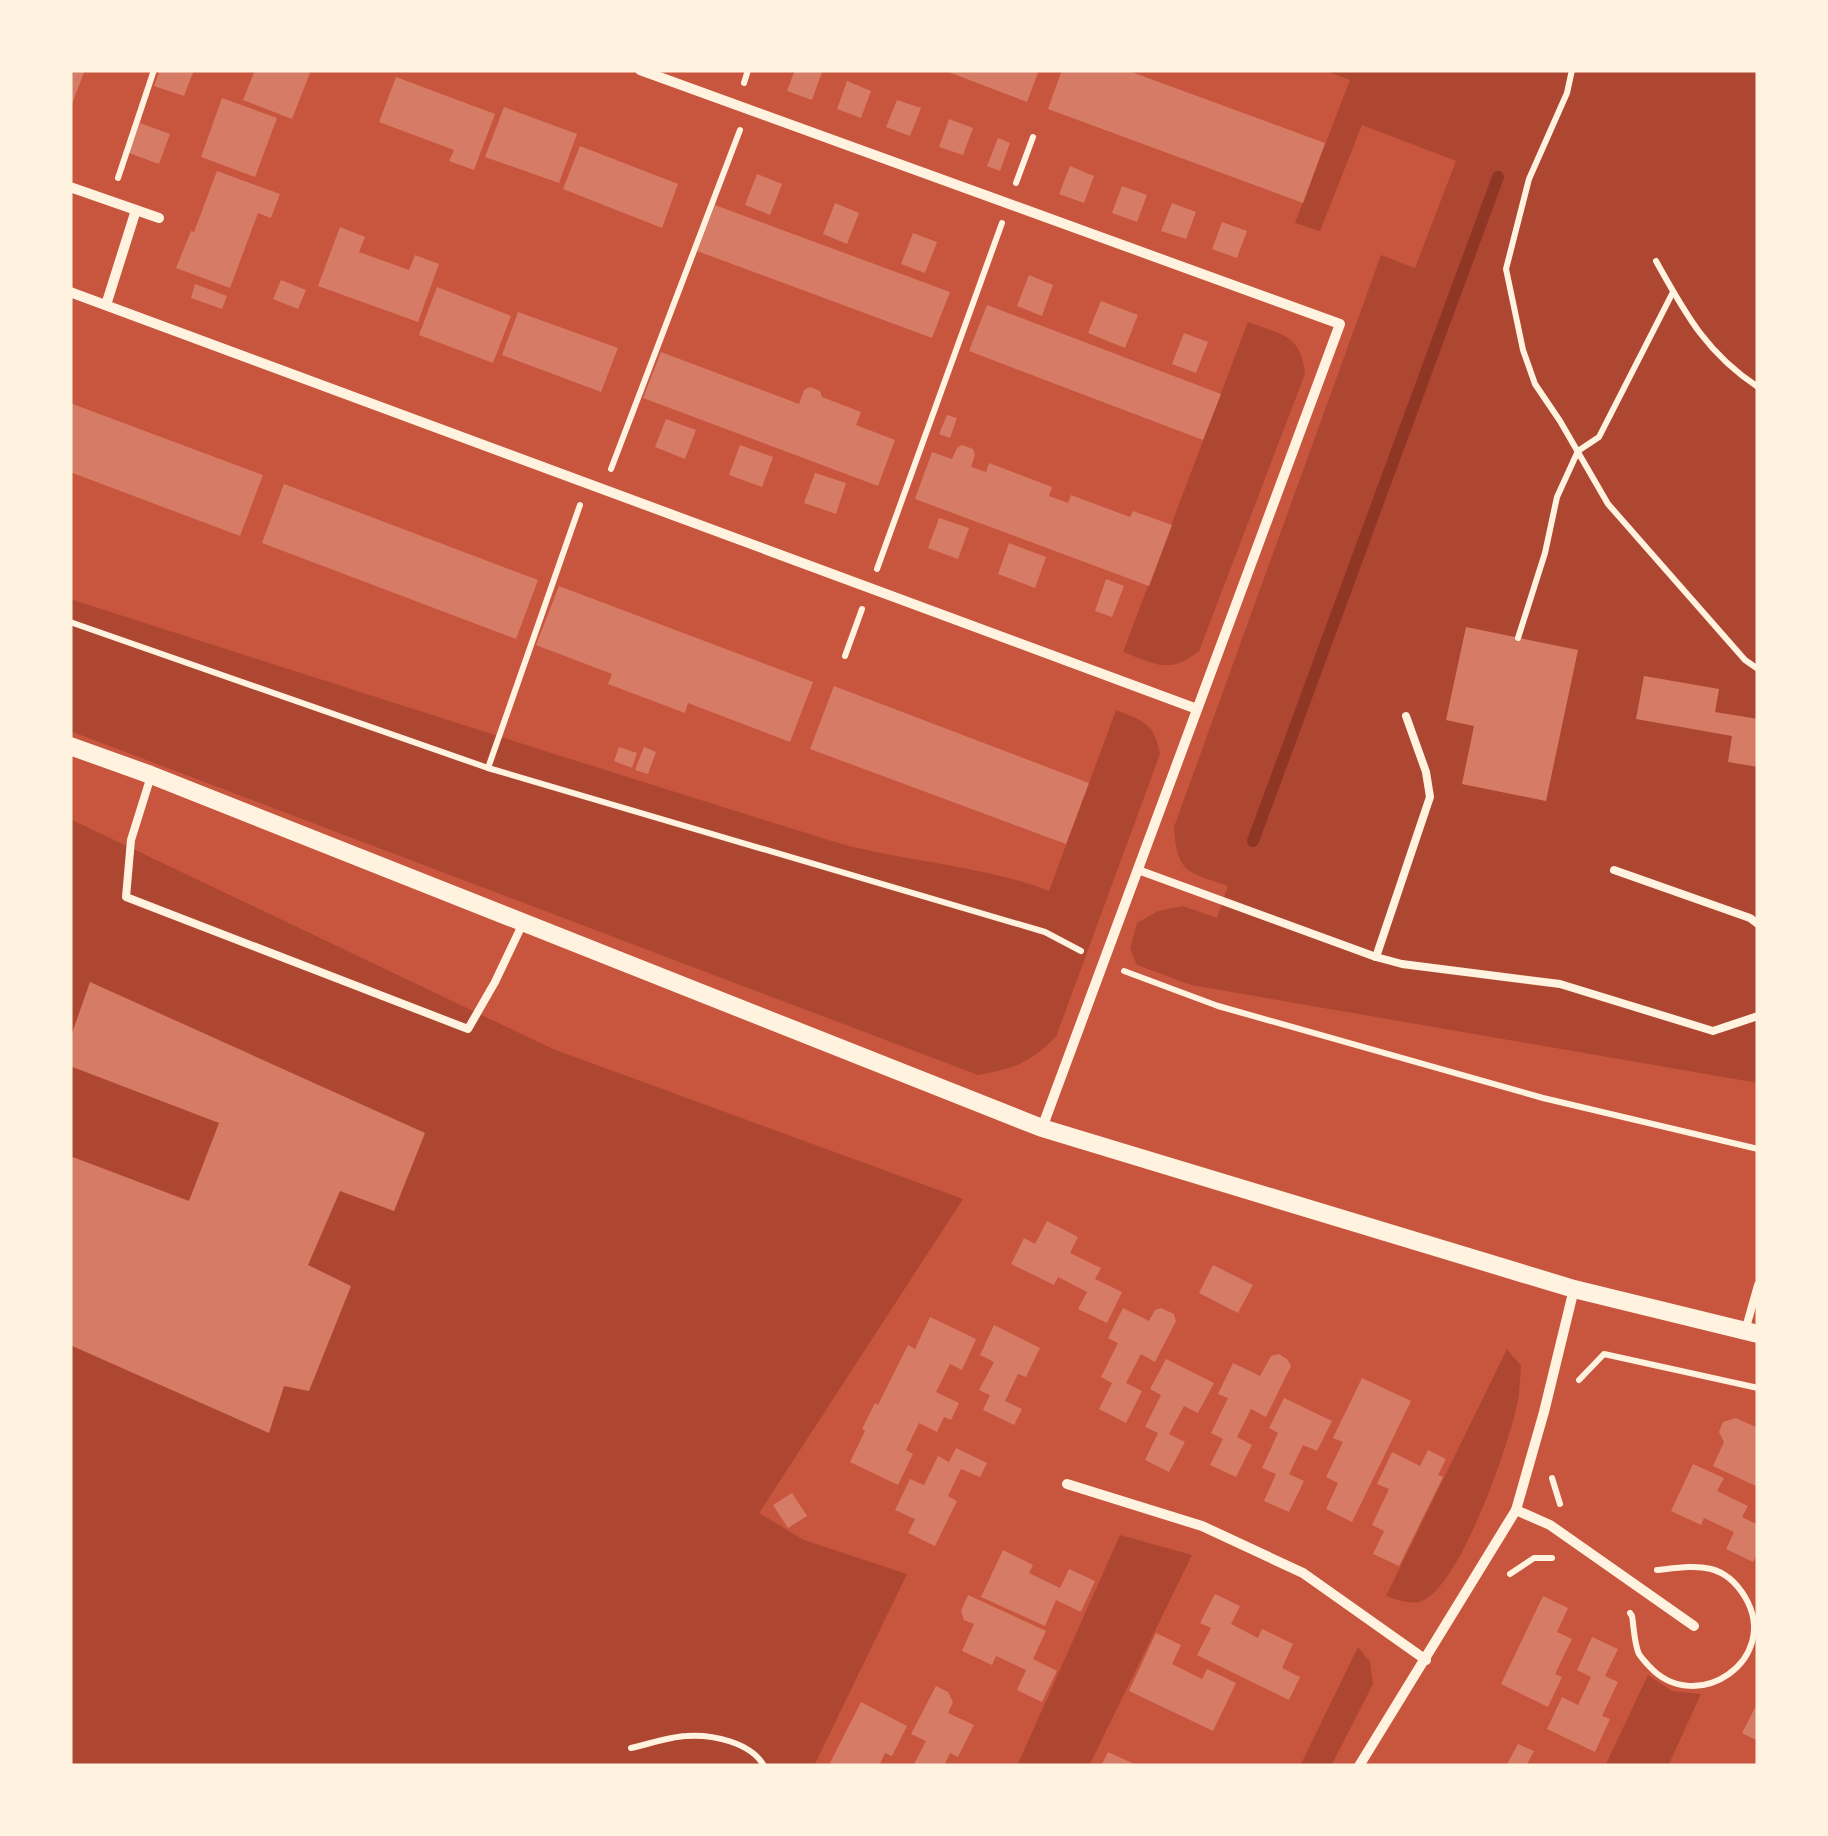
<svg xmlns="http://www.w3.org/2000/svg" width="1828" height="1836" font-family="'Exo 2',sans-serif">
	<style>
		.green { fill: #ae4732 }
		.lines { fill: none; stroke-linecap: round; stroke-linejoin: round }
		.stream { stroke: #8f3625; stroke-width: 12 }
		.building { fill: #d67c66 }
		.path { stroke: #fff3e0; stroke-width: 6 }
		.service { stroke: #fff3e0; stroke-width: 8 }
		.minor { stroke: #fff3e0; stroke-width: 10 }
		.tertiary { stroke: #fff3e0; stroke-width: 18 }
	</style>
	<rect width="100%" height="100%" fill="#c8553d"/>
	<g class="green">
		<path d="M1323,70H1758V1083L1191,985L1137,965L1130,949L1137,923L1158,911L1183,906L1217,918L1228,886C1188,872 1177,874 1174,827L1381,255L1415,268L1456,161L1362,125L1320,231L1295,223L1350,80Z"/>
		<path d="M1248,322C1282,335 1301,334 1305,374L1199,651C1169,675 1156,664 1123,652Z"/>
		<path d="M70,599C322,680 575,761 828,840C900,862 979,864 1049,891L1116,710C1144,721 1154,723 1160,754L1056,1037C1028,1064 1015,1068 978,1075L70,731Z"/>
		<polygon points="70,819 553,1049 963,1199 759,1513 804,1540 907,1574 814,1766 70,1766"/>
		<path d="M1507,1349L1521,1366C1520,1378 1520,1392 1517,1405C1508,1447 1462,1580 1424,1600C1413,1606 1398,1600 1386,1596Z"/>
		<polygon points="1120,1535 1192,1555 1089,1766 1017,1766"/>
		<polygon points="1358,1647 1370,1662 1373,1684 1331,1766 1300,1766"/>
		<polygon points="1648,1675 1672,1691 1701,1694 1668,1766 1605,1766"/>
	</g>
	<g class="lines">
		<polyline class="stream" points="1253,841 1498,177"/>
	</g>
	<g class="building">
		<polygon points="70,70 85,70 70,109"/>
		<polygon points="160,70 194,70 184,96 154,86"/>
		<polygon points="255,70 311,70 292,119 243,100"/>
		<polygon points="795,70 816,70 822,72 812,100 787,91"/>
		<polygon points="943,70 1039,70 1027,102"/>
		<polygon points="1062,70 1126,70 1325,143 1303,203 1048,109"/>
		<polygon points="396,77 495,114 474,170 449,161 454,150 379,122"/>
		<polygon points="847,81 871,91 861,118 837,109"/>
		<polygon points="222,98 277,118 255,177 201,157"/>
		<polygon points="897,100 921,108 910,136 886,127"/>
		<polygon points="504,107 577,134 559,183 485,157"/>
		<polygon points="949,119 973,128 963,155 939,147"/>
		<polygon points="140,123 170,134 159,164 129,153"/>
		<polygon points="998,138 1010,143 1000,171 987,166"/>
		<polygon points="580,146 678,184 662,228 563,189"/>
		<polygon points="1070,166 1094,176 1084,203 1059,194"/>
		<polygon points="217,171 280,194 271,218 258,213 230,288 176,268 191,231 194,232"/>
		<polygon points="757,174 782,184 770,215 745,205"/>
		<polygon points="1122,186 1147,195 1137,222 1112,213"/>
		<polygon points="835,203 859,213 847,244 823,234"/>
		<polygon points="1172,203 1196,212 1186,239 1161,231"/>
		<polygon points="715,205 950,292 932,338 697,251"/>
		<polygon points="1222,222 1247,231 1237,258 1212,249"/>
		<polygon points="340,227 365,237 359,252 409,270 415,255 439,264 418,322 318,286"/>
		<polygon points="913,233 937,242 925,273 901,264"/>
		<polygon points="1029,275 1053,285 1042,316 1017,306"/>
		<polygon points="281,280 306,290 298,309 273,299"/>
		<polygon points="195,284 227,296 222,309 191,298"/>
		<polygon points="437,287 511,316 493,363 419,335"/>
		<polygon points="1101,301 1138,315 1125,348 1088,333"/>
		<polygon points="987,305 1221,394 1203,440 969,351"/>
		<polygon points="518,312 618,348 601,392 502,355"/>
		<polygon points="1184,333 1208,342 1196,373 1172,364"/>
		<polygon points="661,352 799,404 804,390 810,387 820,391 822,397 861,412 856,425 895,440 878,486 643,398"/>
		<polygon points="70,403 263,475 240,536 70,472"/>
		<polygon points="947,415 957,418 950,438 939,434"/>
		<polygon points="666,419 696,430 685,459 655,447"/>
		<polygon points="740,445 773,457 762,487 729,475"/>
		<polygon points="962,445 973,449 975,455 971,467 986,472 989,463 1052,487 1049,496 1068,503 1071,495 1130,517 1133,511 1172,525 1149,586 915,499 932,452 952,459 957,448"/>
		<polygon points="815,473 846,483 836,514 804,503"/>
		<polygon points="284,484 538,580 516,639 262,543"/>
		<polygon points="939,518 969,528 958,559 928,548"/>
		<polygon points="1009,543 1046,557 1035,588 998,574"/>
		<polygon points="1106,579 1124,586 1112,617 1095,611"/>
		<polygon points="559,586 813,682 790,742 688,703 685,713 608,684 612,674 536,645"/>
		<polygon points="1466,627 1578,650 1546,801 1462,784 1474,726 1446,720"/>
		<polygon points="1644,676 1719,689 1715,712 1758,719 1758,767 1728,762 1732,736 1636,719"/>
		<polygon points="834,686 1089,783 1066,844 810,749"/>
		<polygon points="619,747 637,753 632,768 614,761"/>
		<polygon points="644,747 656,752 648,774 635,770"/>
		<polygon points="90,982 425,1133 394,1211 340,1191 308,1265 351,1286 309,1391 284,1386 269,1433 70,1345 70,1156 189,1201 219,1123 70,1066 70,1039"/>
		<polygon points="1047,1221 1078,1237 1070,1253 1101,1268 1095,1279 1122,1292 1107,1323 1078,1309 1087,1292 1058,1277 1054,1285 1011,1264 1024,1238 1035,1244"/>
		<polygon points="1213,1265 1253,1285 1238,1313 1199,1293"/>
		<polygon points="1123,1308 1149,1321 1155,1310 1161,1308 1174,1314 1176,1321 1155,1362 1141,1354 1126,1383 1142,1391 1126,1423 1099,1409 1112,1383 1101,1377 1118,1343 1108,1338"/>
		<polygon points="930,1317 976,1339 962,1370 950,1364 936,1392 959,1403 951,1420 944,1417 937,1432 919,1423 906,1450 913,1454 898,1485 850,1462 865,1431 862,1429 875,1403 878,1405 908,1345 915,1349"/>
		<polygon points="994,1325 1040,1348 1026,1377 1018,1374 1005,1401 1022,1409 1014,1425 983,1410 990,1395 979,1390 994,1362 980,1355"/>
		<polygon points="1279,1354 1287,1359 1291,1366 1266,1417 1251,1409 1237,1437 1252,1445 1236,1477 1210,1465 1223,1439 1211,1433 1228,1398 1218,1394 1233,1363 1260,1376 1271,1356"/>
		<polygon points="1166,1359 1214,1383 1198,1413 1184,1406 1169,1434 1185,1442 1169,1472 1145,1460 1158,1433 1145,1427 1161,1395 1150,1389"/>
		<polygon points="1362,1378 1411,1401 1352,1522 1326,1509 1338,1483 1326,1477 1343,1442 1333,1438"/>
		<polygon points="1284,1398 1332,1421 1317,1451 1303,1445 1289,1474 1304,1481 1289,1512 1264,1501 1276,1474 1262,1468 1278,1433 1269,1428"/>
		<polygon points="1736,1418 1758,1428 1758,1487 1713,1466 1724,1442 1719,1432 1723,1422"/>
		<polygon points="956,1448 987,1463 980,1477 961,1469 948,1496 957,1501 935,1546 908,1533 915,1519 895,1510 910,1479 924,1485 938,1456 949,1462"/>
		<polygon points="1428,1450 1446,1459 1438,1475 1443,1477 1399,1566 1373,1554 1384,1531 1372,1525 1389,1489 1377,1484 1392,1452 1420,1466"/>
		<polygon points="1693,1464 1724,1478 1717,1491 1748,1506 1742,1517 1758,1525 1758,1552 1753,1562 1726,1549 1734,1532 1704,1518 1701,1525 1671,1511"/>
		<polygon points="792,1493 807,1516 788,1528 773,1505"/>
		<polygon points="1003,1550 1033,1565 1029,1573 1060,1588 1069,1569 1095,1581 1081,1612 1056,1600 1045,1626 981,1597"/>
		<polygon points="1215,1594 1240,1606 1231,1624 1258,1638 1262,1629 1293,1644 1282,1668 1300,1677 1289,1700 1197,1655 1211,1628 1200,1623"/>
		<polygon points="968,1595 1046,1631 1033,1659 1057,1671 1042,1702 1017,1690 1026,1670 996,1656 992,1665 962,1651 974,1624 964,1620 961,1611"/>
		<polygon points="1543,1596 1568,1608 1557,1632 1572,1639 1555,1674 1562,1677 1548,1707 1501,1684"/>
		<polygon points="1156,1633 1181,1645 1172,1664 1202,1679 1207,1669 1236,1683 1213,1731 1129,1691"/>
		<polygon points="1592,1637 1618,1649 1605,1676 1618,1682 1602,1716 1610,1719 1595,1752 1547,1729 1562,1697 1578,1705 1591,1677 1577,1670"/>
		<polygon points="936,1686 948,1692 953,1702 948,1713 974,1725 958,1757 950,1753 944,1766 913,1766 926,1741 911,1734"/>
		<polygon points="861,1702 907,1726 892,1756 885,1753 879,1766 837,1766 830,1763"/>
		<polygon points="1758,1702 1758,1741 1742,1733"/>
		<polygon points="1518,1744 1534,1751 1526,1766 1506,1766"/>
		<polygon points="1108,1752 1139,1766 1101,1766"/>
	</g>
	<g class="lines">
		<g class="path">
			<polyline points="1572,70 1567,93 1529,179 1506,269 1523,350 1535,384 1560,421 1608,504 1745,660 1758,669"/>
			<polyline points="744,83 748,70"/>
			<polyline points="118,178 154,70"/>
			<polyline points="1016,183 1033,137"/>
			<path d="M1656,261C1685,313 1706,353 1758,387"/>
			<polyline points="611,469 740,130"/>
			<polyline points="877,569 1002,223"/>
			<polyline points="70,622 488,768 1045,932 1081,951"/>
			<polyline points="1518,638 1545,553 1557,497 1578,451 1599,437 1673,292"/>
			<polyline points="845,656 862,609"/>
			<polyline points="488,768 580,505"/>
			<polyline points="1124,971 1218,1006 1543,1098 1758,1149"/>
			<polyline points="1579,1380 1604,1354 1758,1388"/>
			<polyline points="1552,1478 1560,1504"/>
			<polyline points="1510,1574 1534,1558 1552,1558"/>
			<path d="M1630,1613L1632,1616C1634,1627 1634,1643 1639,1654C1640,1656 1647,1664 1649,1666C1696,1718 1782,1659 1745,1597C1723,1560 1695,1566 1657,1570"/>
			<path d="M631,1748C649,1744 668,1737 686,1736C711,1734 751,1742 764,1766"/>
		</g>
		<g class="service">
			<polyline points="151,776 131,840 126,897 468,1029 495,982 523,923"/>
			<polyline points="1138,870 1376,957 1402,964 1560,984 1713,1031 1758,1016"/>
			<polyline points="1614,870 1750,918 1758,924"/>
			<polyline points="1376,957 1430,797 1426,772 1406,716"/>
			<polyline points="1745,1331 1758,1285"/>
		</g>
		<g class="minor">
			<polyline points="640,70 1340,324 1042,1128"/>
			<polyline points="70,187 159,218"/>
			<polyline points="70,292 1197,709"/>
			<polyline points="106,305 136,210"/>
			<polyline points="1067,1484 1202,1526 1303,1573 1426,1660"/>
			<polyline points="1516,1510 1550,1525 1694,1626"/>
			<polyline points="1359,1766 1516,1510 1544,1412 1574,1289"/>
		</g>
		<polyline class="tertiary" points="70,746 151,775 1042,1128 1574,1289 1758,1334"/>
	</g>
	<rect width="1828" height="1836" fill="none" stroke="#fff3e0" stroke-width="145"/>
</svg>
